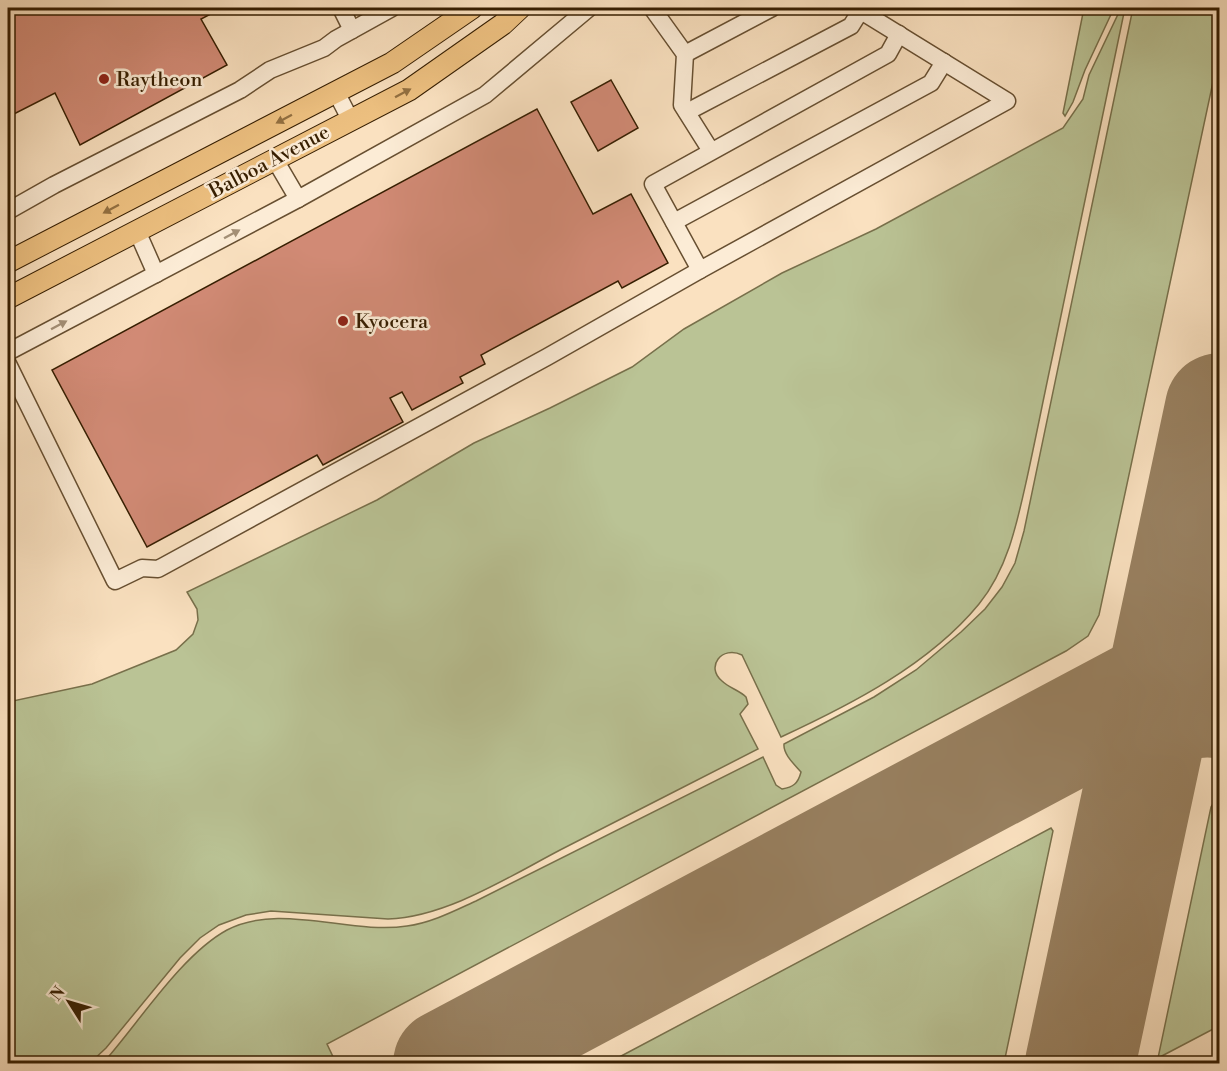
<svg xmlns="http://www.w3.org/2000/svg" width="1227" height="1071" font-family="'Libre Bodoni',serif">
	<style>
		.green { fill: #bac395; stroke: #78704b; stroke-width: 1.5 }
		.lines { fill: none; stroke-linecap: round; stroke-linejoin: round }
		.taxiway { stroke: #988060; stroke-width: 44 }
		.runway { stroke: #988060; stroke-width: 110 }
		.building { fill: #d18a75; stroke: #361e01; stroke-width: 1.5 }
		.minor-casing { stroke: #674f31; stroke-width: 19 }
		.major-casing { stroke: #361e01; stroke-width: 23 }
		.minor { stroke: #fcecd6; stroke-width: 16 }
		.major { stroke: #edc080; stroke-width: 21 }
		.oneway { fill: #926f40 }
		.oneway2 { fill: #a38f76 }
		.poi-dot { fill: #8f2418; stroke: #fcecd6; stroke-width: 2 }
		.labels { text-anchor: middle; stroke-width: 5; stroke-linejoin: round; paint-order: stroke }
		.poi-label { font-size: 20px; fill: #361e01; stroke: #fcecd6; text-anchor: start }
		.street-label { font-size: 20px; fill: #361e01; stroke: #fcecd6 }
	</style>
	<rect width="100%" height="100%" fill="#fae1c0"/>
	<filter id="stains"><feTurbulence type="fractalNoise" baseFrequency=".00333" numOctaves="4"/><feColorMatrix values="0 0 0 0 .2 0 0 0 0 .09 0 0 0 0 .02 0 0 0 .5 -.17"/></filter>
	<radialGradient id="worn" r=".72"><stop offset=".6" stop-color="#630" stop-opacity="0"/><stop offset="1" stop-color="#630" stop-opacity=".3"/></radialGradient>
	<g class="green">
		<polygon points="1084,8 1114,8 1085,70 1073,102 1065,116 1063,113"/>
		<path d="M1121,8H1125C1101,123 1077,239 1053,354C1044,396 1036,437 1027,478C1017,523 1008,568 979,604C929,665 850,705 781,737L742,655C722,645 705,667 722,681C729,688 739,690 746,697L748,704L740,714L758,749C693,782 627,816 562,849C510,876 447,917 388,919L271,911L246,915L219,925L200,938L180,958L106,1048L90,1063H8V702L92,684L176,650L193,634L198,620L197,609L187,592L377,500L474,443L550,408L632,367L684,329L782,273L876,229L1063,128L1083,99L1089,75Z"/>
		<path d="M1133,8H1219V54L1099,615L1088,636L1066,651L327,1044L336,1063H103C138,1024 181,955 227,930C280,902 350,935 407,926C431,923 454,911 476,901L763,757L776,785L782,789C793,787 798,784 801,772C794,764 783,754 784,744L874,697L916,670L961,632L985,609L1002,587L1015,563L1024,531Z"/>
		<polygon points="1219,794 1219,1026 1158,1058 1211,807"/>
		<polygon points="1051,828 1053,831 1004,1063 608,1063"/>
	</g>
	<g class="lines">
		<g class="taxiway">
			<path d="M1085,725C1140,702 1166,696 1220,729"/>
			<path d="M1140,783C1146,774 1151,762 1158,755C1174,741 1198,732 1220,737"/>
		</g>
		<g class="runway">
			<polyline points="448,1064 1220,653"/>
			<polyline points="1080,1064 1220,408"/>
		</g>
	</g>
	<g class="building">
		<polygon points="8,8 222,8 201,19 227,65 80,145 55,93 8,117"/>
		<polygon points="611,80 638,128 598,151 571,102"/>
		<polygon points="537,109 593,214 631,194 668,263 622,288 618,281 481,355 485,364 460,377 463,383 412,410 402,392 390,398 403,422 323,465 317,455 147,547 52,370"/>
	</g>
	<g class="lines">
		<defs>
			<g id="minor">
				<polyline points="341,8 352,30"/>
				<polyline points="652,8 685,54 682,105 711,151"/>
				<polyline points="685,54 772,8"/>
				<polyline points="336,92 350,119"/>
				<polyline points="687,112 851,26 861,10"/>
				<polyline points="274,158 298,199"/>
				<polyline points="8,211 54,185 240,90 270,70 324,48 336,39 392,8"/>
				<polyline points="674,222 931,83 944,62"/>
				<polyline points="137,231 156,274"/>
				<polyline points="700,270 653,184 888,54 899,34"/>
				<polyline points="8,352 298,199 485,95 589,8"/>
				<polyline points="8,364 115,581 142,568 158,569 547,357 700,270 1007,101 856,8"/>
			</g>
			<g id="major">
				<polyline points="8,262 392,63 472,8"/>
				<polyline points="8,298 409,90 503,24 520,8"/>
			</g>
		</defs>
		<use href="#minor" class="minor-casing"/>
		<use href="#major" class="major-casing"/>
		<use href="#minor" class="minor"/>
		<use href="#major" class="major"/>
	</g>
	<defs><path id="oneway-solid" d="M-6-.8H1V-3.2L6.5 0L1 3.2V.8H-6Z" transform="scale(1.5)"/></defs>
	<g class="oneway">
		<use href="#oneway-solid" transform="translate(403 93) rotate(-28)"/>
		<use href="#oneway-solid" transform="translate(284 119) rotate(152)"/>
		<use href="#oneway-solid" transform="translate(111 209) rotate(152)"/>
	</g>
	<g class="oneway2">
		<use href="#oneway-solid" transform="translate(232 234) rotate(-28)"/>
		<use href="#oneway-solid" transform="translate(59 325) rotate(-28)"/>
	</g>
	<g class="poi-dot">
		<circle cx="104" cy="79" r="6"/>
		<circle cx="343" cy="321" r="6"/>
	</g>
	<g class="labels">
		<g class="poi-label">
			<text x="116" y="86">Raytheon</text>
			<text x="355" y="328">Kyocera</text>
		</g>
		<g class="street-label">
			<text transform="translate(269 161) rotate(-28)" y="7">Balboa Avenue</text>
		</g>
	</g>
	<rect width="1227" height="1071" fill="none" stroke="#fae1c0" stroke-width="30"/>
	<rect x="9" y="9" width="1209" height="1053" fill="none" stroke="#361e01" stroke-width="3"/>
	<rect x="15" y="15" width="1197" height="1041" fill="none" stroke="#361e01" stroke-width="1.5"/>
	<g transform="translate(69 1002) rotate(307)" stroke="#fcecd6" stroke-width="4.5" paint-order="stroke">
	<path d="M0-4.5L10 22L0 15L-10 22Z" fill="#361e01"/>
	<text y="-9" font-size="16" font-weight="bold" text-anchor="middle" fill="#361e01">N</text>
	</g>
	<rect width="100%" height="100%" filter="url(#stains)"/>
	<rect width="100%" height="100%" fill="url(#worn)"/>
</svg>
